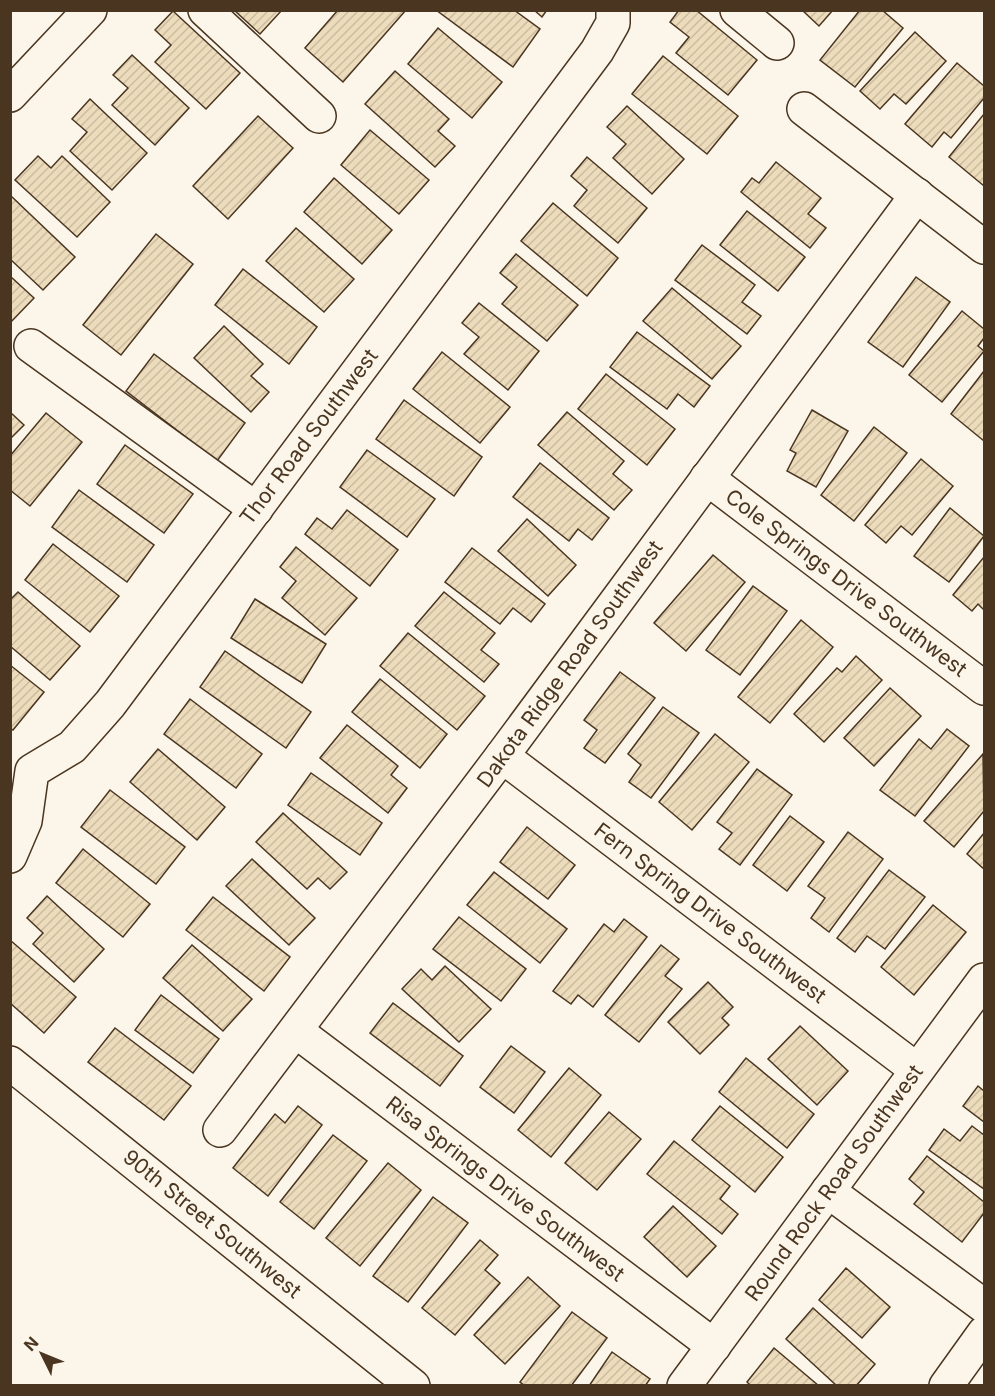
<svg xmlns="http://www.w3.org/2000/svg" width="995" height="1396" font-family="Inter,sans-serif">
	<style>
		.building { fill: url(#building-hatch); stroke: #4a3520; stroke-width: 1.5 }
		.lines { fill: none; stroke-linecap: round; stroke-linejoin: round }
		.minor-casing { stroke: #4a3520; stroke-width: 36 }
		.minor { stroke: #fbf6e9; stroke-width: 33 }
		.labels { text-anchor: middle; stroke-width: 4.5; stroke-linejoin: round; paint-order: stroke }
		.street-label { font-size: 21px; fill: #4a3520; stroke: #fbf6e9 }
	</style>
	<defs>
		<pattern id="building-hatch" width="6" height="6" patternUnits="userSpaceOnUse" patternTransform="scale(1.5)"><rect width="6" height="6" fill="#ecdcbc"/><path d="M-1 1l2-2M0 6l6-6M5 7l2-2" fill="none" stroke="#ccbda1"/></pattern>
	</defs>
	<rect width="100%" height="100%" fill="#fbf6e9"/>
	<g class="building">
		<polygon points="234,10 282,10 260,34"/>
		<polygon points="338,10 406,10 343,82 305,48"/>
		<polygon points="436,10 514,10 540,29 513,67"/>
		<polygon points="534,10 547,10 542,17"/>
		<polygon points="679,10 696,10 757,60 728,95 676,53 689,37 670,22"/>
		<polygon points="802,10 833,10 819,26"/>
		<polygon points="860,10 882,10 903,28 855,87 820,60"/>
		<polygon points="173,11 240,73 206,109 155,62 171,45 155,30"/>
		<polygon points="438,28 502,82 472,118 408,64"/>
		<polygon points="915,32 946,61 906,104 894,94 880,109 860,91"/>
		<polygon points="132,55 189,108 155,145 112,105 128,88 113,75"/>
		<polygon points="663,56 738,116 707,154 632,94"/>
		<polygon points="957,63 984,86 984,98 951,138 944,132 932,147 905,124"/>
		<polygon points="395,71 449,119 438,131 455,146 435,167 365,104"/>
		<polygon points="90,99 147,153 112,190 70,151 87,132 72,119"/>
		<polygon points="627,106 684,159 652,194 613,158 626,144 607,127"/>
		<polygon points="984,114 984,186 949,157"/>
		<polygon points="258,116 293,148 228,219 193,186"/>
		<polygon points="370,130 429,180 399,214 341,165"/>
		<polygon points="38,156 51,168 62,156 110,202 77,237 15,180"/>
		<polygon points="587,157 647,208 618,243 574,206 587,190 571,176"/>
		<polygon points="776,162 821,198 808,214 826,228 810,248 741,192 752,178 759,183"/>
		<polygon points="334,178 392,230 362,264 304,212"/>
		<polygon points="10,195 75,257 43,290 10,259"/>
		<polygon points="553,203 618,258 587,296 521,241"/>
		<polygon points="747,211 805,257 778,291 720,245"/>
		<polygon points="296,228 354,279 324,312 266,261"/>
		<polygon points="156,234 193,264 121,355 83,325"/>
		<polygon points="702,245 755,285 742,302 761,316 747,334 675,280"/>
		<polygon points="516,254 578,305 547,341 502,304 517,287 500,273"/>
		<polygon points="243,269 317,327 289,364 215,305"/>
		<polygon points="10,276 34,298 10,323"/>
		<polygon points="916,277 950,302 903,367 868,342"/>
		<polygon points="672,288 741,346 712,379 643,321"/>
		<polygon points="479,303 539,351 508,390 464,354 479,337 462,323"/>
		<polygon points="962,311 984,329 984,338 978,346 984,351 942,402 909,375"/>
		<polygon points="224,326 263,364 251,376 269,392 251,412 194,358"/>
		<polygon points="637,332 710,386 694,407 678,394 667,409 610,367"/>
		<polygon points="442,352 510,407 480,443 413,389"/>
		<polygon points="154,354 245,423 217,461 126,391"/>
		<polygon points="984,371 984,441 951,414"/>
		<polygon points="606,374 675,429 647,465 578,409"/>
		<polygon points="404,400 482,457 454,496 376,439"/>
		<polygon points="812,410 848,431 816,487 787,471 796,453 790,450"/>
		<polygon points="10,412 24,425 10,439"/>
		<polygon points="567,412 624,461 613,474 632,490 614,510 538,445"/>
		<polygon points="46,413 82,442 30,506 10,490 10,456"/>
		<polygon points="874,427 907,453 854,521 821,495"/>
		<polygon points="125,445 193,494 164,533 97,484"/>
		<polygon points="367,450 435,499 407,537 340,487"/>
		<polygon points="921,459 953,486 912,535 901,526 886,543 865,525"/>
		<polygon points="540,463 609,518 592,540 578,529 569,541 513,497"/>
		<polygon points="79,490 154,545 127,582 52,527"/>
		<polygon points="950,508 984,536 949,582 914,556"/>
		<polygon points="347,510 398,550 370,586 305,534 317,518 332,529"/>
		<polygon points="527,519 576,565 548,596 498,551"/>
		<polygon points="53,544 119,596 90,632 25,580"/>
		<polygon points="296,547 357,598 325,635 282,598 296,581 280,567"/>
		<polygon points="472,548 545,604 531,622 513,608 500,624 445,582"/>
		<polygon points="713,555 745,582 686,651 654,623"/>
		<polygon points="984,557 984,610 978,604 972,611 953,595"/>
		<polygon points="753,586 787,611 740,675 706,650"/>
		<polygon points="18,592 80,646 50,680 10,646 10,600"/>
		<polygon points="444,592 495,633 481,650 499,664 484,682 415,626"/>
		<polygon points="255,599 326,644 302,683 231,638"/>
		<polygon points="801,620 833,647 770,723 738,697"/>
		<polygon points="408,633 485,696 457,730 380,666"/>
		<polygon points="225,651 311,712 286,748 200,687"/>
		<polygon points="856,656 882,680 824,742 794,714 837,668 842,672"/>
		<polygon points="10,665 44,692 13,730 10,728"/>
		<polygon points="620,672 655,698 605,763 584,748 597,730 584,720"/>
		<polygon points="380,679 447,734 420,768 352,712"/>
		<polygon points="890,688 921,716 874,766 844,738"/>
		<polygon points="190,699 262,754 236,788 164,734"/>
		<polygon points="663,707 699,733 651,798 629,782 641,765 628,754"/>
		<polygon points="347,725 398,766 391,775 407,788 388,813 320,758"/>
		<polygon points="947,729 969,746 915,816 880,790 919,739 931,749"/>
		<polygon points="715,734 749,762 692,830 659,802"/>
		<polygon points="158,749 225,807 197,840 130,782"/>
		<polygon points="983,754 984,811 954,847 924,821"/>
		<polygon points="757,769 792,795 740,865 719,849 732,833 717,822"/>
		<polygon points="311,773 382,823 360,855 288,805"/>
		<polygon points="110,790 185,847 156,884 81,827"/>
		<polygon points="283,813 347,872 330,889 318,878 307,889 256,842"/>
		<polygon points="790,816 824,842 787,891 753,865"/>
		<polygon points="527,827 575,865 548,899 500,862"/>
		<polygon points="848,832 883,859 829,932 811,918 825,898 808,886"/>
		<polygon points="984,833 984,869 967,854"/>
		<polygon points="83,849 150,904 123,937 56,883"/>
		<polygon points="252,859 315,918 289,945 226,886"/>
		<polygon points="889,870 925,897 885,949 867,936 855,952 837,938"/>
		<polygon points="494,872 567,929 540,963 467,905"/>
		<polygon points="47,896 104,949 74,982 33,944 43,933 27,918"/>
		<polygon points="213,897 290,957 264,991 186,930"/>
		<polygon points="933,905 966,932 914,995 881,967"/>
		<polygon points="459,917 526,969 501,1001 433,949"/>
		<polygon points="624,919 647,937 593,1007 578,995 571,1004 553,991 604,924 614,932"/>
		<polygon points="10,940 76,997 44,1033 10,1003"/>
		<polygon points="192,945 252,999 223,1031 163,978"/>
		<polygon points="661,945 679,959 665,976 682,989 639,1042 605,1015"/>
		<polygon points="445,966 491,1009 459,1042 402,989 421,969 432,980"/>
		<polygon points="708,982 733,1007 722,1018 729,1025 700,1054 668,1022"/>
		<polygon points="161,995 219,1039 193,1073 135,1030"/>
		<polygon points="393,1003 463,1056 440,1086 370,1033"/>
		<polygon points="800,1026 848,1071 817,1105 768,1059"/>
		<polygon points="115,1028 191,1086 164,1120 88,1062"/>
		<polygon points="511,1046 545,1072 514,1113 480,1087"/>
		<polygon points="746,1058 814,1114 787,1148 719,1092"/>
		<polygon points="569,1068 601,1095 551,1157 518,1130"/>
		<polygon points="978,1086 984,1091 984,1122 963,1106"/>
		<polygon points="298,1106 322,1125 268,1196 233,1168 275,1114 285,1123"/>
		<polygon points="720,1106 783,1157 755,1192 692,1140"/>
		<polygon points="609,1112 641,1139 597,1190 565,1163"/>
		<polygon points="972,1126 984,1135 984,1189 929,1150 944,1129 960,1141"/>
		<polygon points="333,1135 367,1161 314,1229 280,1202"/>
		<polygon points="674,1141 730,1186 720,1199 738,1214 722,1234 647,1174"/>
		<polygon points="927,1156 984,1202 984,1213 962,1242 914,1204 924,1192 909,1179"/>
		<polygon points="388,1163 421,1190 360,1266 326,1238"/>
		<polygon points="433,1197 468,1223 408,1302 373,1276"/>
		<polygon points="673,1206 716,1246 687,1277 644,1237"/>
		<polygon points="480,1240 498,1255 485,1270 500,1283 455,1335 422,1308"/>
		<polygon points="846,1268 890,1307 862,1338 819,1300"/>
		<polygon points="528,1277 560,1306 505,1364 474,1335"/>
		<polygon points="813,1308 875,1364 856,1386 837,1386 786,1339"/>
		<polygon points="572,1312 607,1338 571,1386 525,1386 520,1382"/>
		<polygon points="774,1348 819,1386 751,1386 747,1382"/>
		<polygon points="612,1352 650,1379 645,1386 589,1386"/>
	</g>
	<g class="lines">
		<defs>
			<g id="minor">
				<polyline points="205,10 319,116"/>
				<polyline points="737,10 777,43"/>
				<polyline points="10,95 90,10"/>
				<polyline points="804,109 984,247"/>
				<polyline points="31,346 256,509"/>
				<polyline points="707,478 984,688"/>
				<polyline points="502,756 917,1070"/>
				<polyline points="10,856 25,821 32,771 72,747 110,704 597,51 613,23 613,10"/>
				<polyline points="296,1031 714,1346"/>
				<polyline points="10,1063 413,1386"/>
				<polyline points="220,1130 502,756 917,195"/>
				<polyline points="828,1191 984,1306"/>
				<polyline points="684,1386 984,980"/>
				<polyline points="946,1386 984,1333"/>
			</g>
		</defs>
		<use href="#minor" class="minor-casing"/>
		<use href="#minor" class="minor"/>
	</g>
	<g class="labels">
		<g class="street-label">
			<text transform="translate(309 437) rotate(-53)" y="7">Thor Road Southwest</text>
			<text transform="translate(846 583) rotate(37)" y="7">Cole Springs Drive Southwest</text>
			<text transform="translate(570 664) rotate(-54)" y="7">Dakota Ridge Road Southwest</text>
			<text transform="translate(710 913) rotate(37)" y="7">Fern Spring Drive Southwest</text>
			<text transform="translate(834 1183) rotate(-54)" y="7">Round Rock Road Southwest</text>
			<text transform="translate(505 1189) rotate(37)" y="7">Risa Springs Drive Southwest</text>
			<text transform="translate(212 1224) rotate(39)" y="7">90th Street Southwest</text>
		</g>
	</g>
	<rect width="995" height="1396" fill="none" stroke="#4a3520" stroke-width="24"/>
	<g transform="translate(42 1354) rotate(313)" stroke="#fbf6e9" stroke-width="4.5" paint-order="stroke">
	<path d="M0-4.5L10 22L0 15L-10 22Z" fill="#4a3520"/>
	<text y="-9" font-size="16" font-weight="bold" text-anchor="middle" fill="#4a3520">N</text>
	</g>
</svg>
